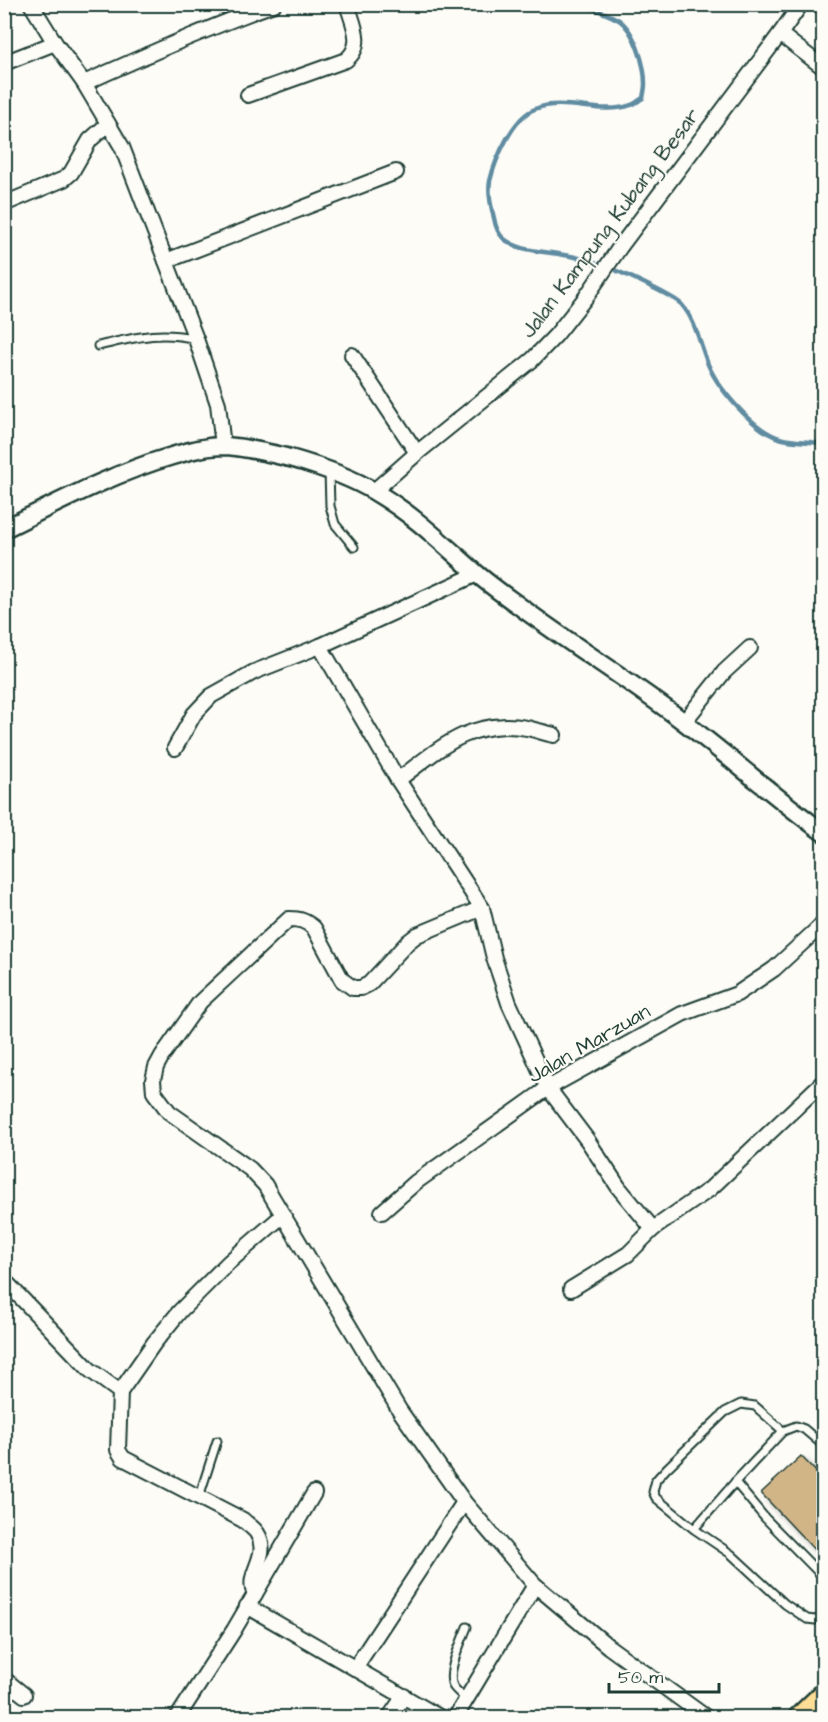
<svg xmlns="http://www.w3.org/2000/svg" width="828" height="1722" font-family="'Architects Daughter',sans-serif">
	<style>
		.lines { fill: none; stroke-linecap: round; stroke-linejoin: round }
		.stream { stroke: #618ca1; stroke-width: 4.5 }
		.building { fill: #d2b587; stroke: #1f3d34; stroke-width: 1.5; filter: url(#shadow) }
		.service-casing { stroke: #1f3d34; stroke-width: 11 }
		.minor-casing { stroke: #1f3d34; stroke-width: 18 }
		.tertiary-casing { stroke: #1f3d34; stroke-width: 21 }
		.trunk-casing { stroke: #1f3d34; stroke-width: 27 }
		.service { stroke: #fdfcf7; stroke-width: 7 }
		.minor { stroke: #fdfcf7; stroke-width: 14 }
		.tertiary { stroke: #fdfcf7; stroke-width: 16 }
		.trunk { stroke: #fedd96; stroke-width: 22 }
		.labels { text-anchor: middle; stroke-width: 4.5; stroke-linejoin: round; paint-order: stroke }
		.street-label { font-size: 21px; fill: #1f3d34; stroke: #fdfcf7 }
	</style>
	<defs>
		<filter id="shadow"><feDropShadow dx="5.5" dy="5.5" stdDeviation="3" flood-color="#0004"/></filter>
	</defs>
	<rect width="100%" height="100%" fill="#fdfcf7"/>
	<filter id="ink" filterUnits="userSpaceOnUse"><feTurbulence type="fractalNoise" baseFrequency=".0167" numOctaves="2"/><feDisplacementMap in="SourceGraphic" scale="12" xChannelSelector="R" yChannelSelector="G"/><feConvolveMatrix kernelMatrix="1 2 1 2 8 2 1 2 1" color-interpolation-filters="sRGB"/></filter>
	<g filter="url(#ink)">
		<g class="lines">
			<g class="stream">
				<path d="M579,4C592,8 607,13 619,20C635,31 645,65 645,84C645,88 644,93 643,98C639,100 635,104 631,105C602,116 564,97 535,109C513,117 495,160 490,181C488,192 491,207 494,218C495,224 498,233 503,238C519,252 545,251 564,255C575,256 585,260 595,263"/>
				<path d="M617,271C629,276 677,298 682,305C695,320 699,341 706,359C715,386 755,433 783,439C796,442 810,441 824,444"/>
			</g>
		</g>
		<polygon class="building" points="801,1456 824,1480 824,1560 761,1493"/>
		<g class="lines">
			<defs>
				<g id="service">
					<path d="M98,346C134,338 159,330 196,339"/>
					<polyline points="329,471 330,506 335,524 354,547"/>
					<polyline points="783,1431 796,1426 804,1429 824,1446"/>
					<polyline points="735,1482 765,1518 824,1578"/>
					<polyline points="199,1497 217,1441"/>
					<polyline points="694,1529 735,1482 783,1431 755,1406 741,1404 725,1412 667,1468 656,1480 653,1492 656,1498 694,1529 731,1554 785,1604 807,1619 815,1620 824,1617"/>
					<path d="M466,1699C462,1695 456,1691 453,1686C446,1672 462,1641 467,1627"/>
				</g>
				<g id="minor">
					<polyline points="31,4 55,43 84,83 122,147 196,339 218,404 223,446"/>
					<polyline points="780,34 824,68"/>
					<polyline points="4,63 55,43"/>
					<path d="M84,83C147,55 209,27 274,4"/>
					<path d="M248,95L346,60C365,45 353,24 347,4"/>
					<polyline points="4,204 64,179 71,173 90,140 108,124"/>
					<polyline points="166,261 396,172"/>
					<polyline points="352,355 417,453"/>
					<polyline points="374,491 417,453 532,360 556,335 586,297 620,247 780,34 801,4"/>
					<polyline points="320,646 398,780 482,908 494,958 509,1003 548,1088 588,1141 619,1188 653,1229"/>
					<polyline points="684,722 724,672 750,648"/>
					<polyline points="175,748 194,714 211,696 254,672 320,646 477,574"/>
					<path d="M398,780C440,748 471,718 527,728C536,730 545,733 554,735"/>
					<path d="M482,908L417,935L408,942L369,984L361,988H353L342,980L314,928C306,921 300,919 289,919L200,1002L162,1056L156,1067L153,1080L154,1092L169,1112L250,1169L265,1185L400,1411L464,1502L535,1585L609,1647L707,1718"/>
					<polyline points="382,1212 416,1182 548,1088 682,1014 737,994 774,969 824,923"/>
					<polyline points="4,1280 90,1370 120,1392"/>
					<polyline points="571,1289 628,1254 653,1229 710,1189 824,1081"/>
					<path d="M255,1594C244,1574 272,1556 257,1533C254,1528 247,1524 243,1520L123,1458L118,1450L120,1392L154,1343L180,1311L229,1262L282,1216"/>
					<polyline points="247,1606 441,1718"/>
					<polyline points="355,1668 464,1502"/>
					<polyline points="4,1679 24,1695"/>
					<polyline points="177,1718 234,1630 314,1493"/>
					<polyline points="389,1718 404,1696"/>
					<polyline points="455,1718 535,1585"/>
				</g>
				<path id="tertiary" d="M4,529C59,502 114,473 172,456C189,451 206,446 224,446C246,447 269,453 290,458C318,466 351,477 375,492C413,514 444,545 476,573C491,586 507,597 522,608C575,647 632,682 684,722C731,758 776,798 824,833"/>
				<polyline id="trunk" points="800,1718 824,1695"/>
			</defs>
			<use href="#service" class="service-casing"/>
			<use href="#minor" class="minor-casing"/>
			<use href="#tertiary" class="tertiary-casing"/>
			<use href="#trunk" class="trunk-casing"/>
			<use href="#service" class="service"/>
			<use href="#minor" class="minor"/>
			<use href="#tertiary" class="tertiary"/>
			<use href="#trunk" class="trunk"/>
		</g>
	</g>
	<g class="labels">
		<g class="street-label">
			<text transform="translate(610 223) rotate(-53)" y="7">Jalan Kampung Kubang Besar</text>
			<text transform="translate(589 1043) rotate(-30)" y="7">Jalan Marzuan</text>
		</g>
	</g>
	<rect width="828" height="1722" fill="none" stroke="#fdfcf7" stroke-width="24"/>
	<rect x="12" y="12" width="804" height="1698" fill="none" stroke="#1f3d34" stroke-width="2" filter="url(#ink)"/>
	<path d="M609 1683v9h110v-9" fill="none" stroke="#1f3d34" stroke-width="3"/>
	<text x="618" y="1683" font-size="18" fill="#1f3d34" stroke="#fdfcf7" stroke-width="4.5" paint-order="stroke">50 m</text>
</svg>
